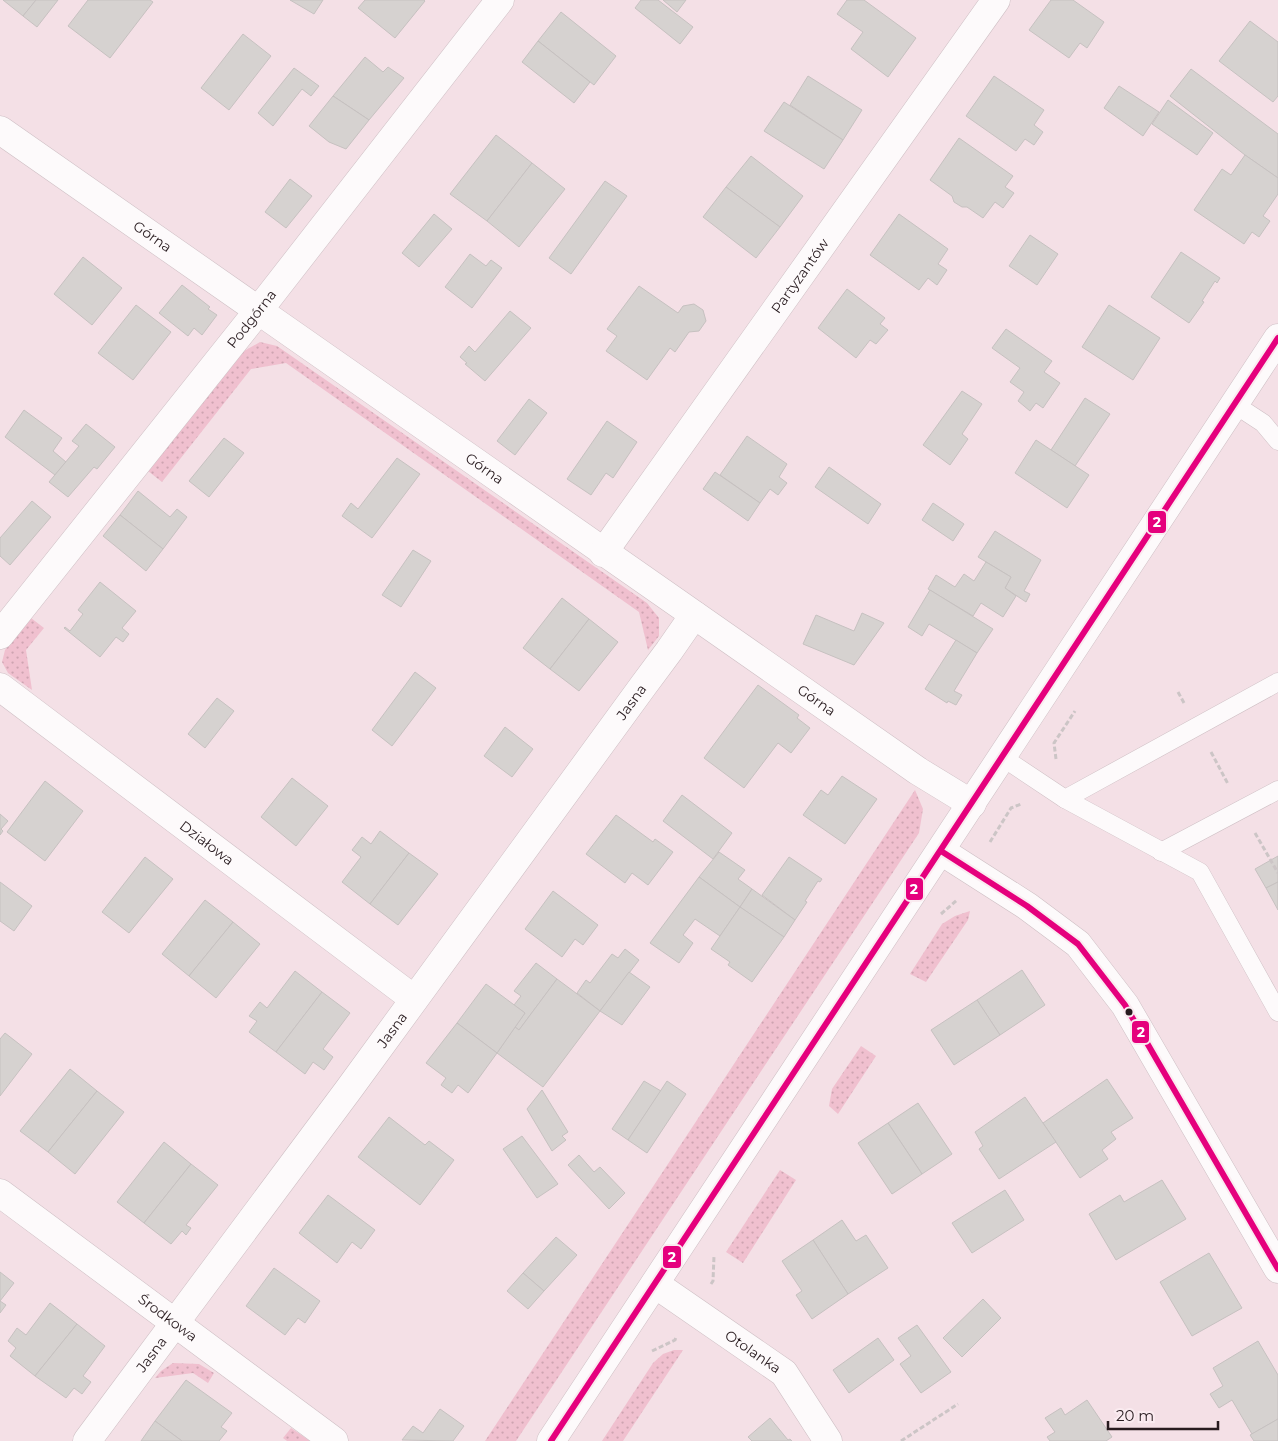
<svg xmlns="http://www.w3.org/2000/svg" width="1278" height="1441" font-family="Montserrat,sans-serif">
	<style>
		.grass { fill: url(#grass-dots) }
		.building { fill: #d6d2d0; stroke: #c6c1c0 }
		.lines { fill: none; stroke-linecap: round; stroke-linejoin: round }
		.lane-casing { stroke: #cebfc4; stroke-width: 19 }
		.street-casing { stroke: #cebfc4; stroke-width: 29 }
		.secondary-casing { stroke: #cebfc4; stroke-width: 29 }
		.path { stroke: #ccc5c6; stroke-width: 3; stroke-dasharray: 5 2.5; stroke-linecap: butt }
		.lane { stroke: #fdfafb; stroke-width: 18 }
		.street { stroke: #fdfafb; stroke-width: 28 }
		.secondary { stroke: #fdfafb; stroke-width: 28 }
		.bus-1-casing { stroke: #faebf0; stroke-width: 10 }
		.bus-1 { stroke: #e5007d; stroke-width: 6 }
		.bus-dot { fill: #281b1f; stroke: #faebf0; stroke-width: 2 }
		.labels { text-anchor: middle; stroke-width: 4.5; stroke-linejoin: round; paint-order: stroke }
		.street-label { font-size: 14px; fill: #281b1f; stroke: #faebf0 }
		.line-badge { stroke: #faebf0; stroke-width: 2 }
		.badge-label { font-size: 14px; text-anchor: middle; font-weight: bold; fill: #fff }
	</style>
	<defs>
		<pattern id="grass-dots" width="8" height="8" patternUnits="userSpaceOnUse" patternTransform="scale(1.25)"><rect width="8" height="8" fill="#f0c0cf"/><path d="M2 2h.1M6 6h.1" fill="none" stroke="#cea4b1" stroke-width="1.8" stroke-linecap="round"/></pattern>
	</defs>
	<rect width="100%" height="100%" fill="#f4e0e6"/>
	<g class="grass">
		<polygon points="260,342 277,346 647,603 659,618 659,636 648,650 639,612 286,363 251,369 162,482 148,471 244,351"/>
		<polygon points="31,618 44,628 26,650 32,690 8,673 2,662 5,650"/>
		<polygon points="915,790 923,809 919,833 516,1441 485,1441"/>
		<polygon points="970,911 968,920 926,982 910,974 942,924 955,916"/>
		<polygon points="861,1046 876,1056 838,1114 829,1106 832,1089"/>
		<polygon points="780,1170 796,1180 743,1263 726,1252"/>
		<polygon points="674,1350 683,1350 623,1441 602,1441 653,1363 663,1354"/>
		<polygon points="173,1363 199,1364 214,1373 208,1383 193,1373 155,1378 161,1371"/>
		<polygon points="291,1428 310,1441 287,1441 283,1438"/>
	</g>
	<g class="building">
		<polygon points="3,0 36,0 23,16"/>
		<polygon points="36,0 58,0 37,27 23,16"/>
		<polygon points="88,0 150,0 153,2 110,58 68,26"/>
		<polygon points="290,0 323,0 314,14"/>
		<polygon points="365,0 424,0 425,1 395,38 358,8"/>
		<polygon points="641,0 658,0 693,27 680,44 635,8"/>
		<polygon points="663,0 686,0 677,12"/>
		<polygon points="847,0 864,0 916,38 888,77 851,49 863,32 837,14"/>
		<polygon points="1051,0 1073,0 1104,22 1087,48 1080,43 1069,58 1029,30"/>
		<polygon points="561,12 616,56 594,85 538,41"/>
		<polygon points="1250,21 1278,42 1278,96 1273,102 1219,61"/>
		<polygon points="243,34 271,56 229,110 201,88"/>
		<polygon points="538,41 590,82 574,103 522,62"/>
		<polygon points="365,57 383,72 388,67 404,78 369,120 333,96"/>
		<polygon points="294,68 319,86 311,96 302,89 273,126 258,113"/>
		<polygon points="1191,69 1278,134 1278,178 1245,155 1170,96"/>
		<polygon points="808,76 862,110 843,140 790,105"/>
		<polygon points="994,76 1044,110 1034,125 1043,132 1034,145 1025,139 1016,151 966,116"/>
		<polygon points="1119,86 1159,112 1143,136 1104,108"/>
		<polygon points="333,96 369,120 346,149 329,142 309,126"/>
		<polygon points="1168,100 1213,133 1197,155 1152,124"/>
		<polygon points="784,102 843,140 824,169 764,131"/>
		<polygon points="496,135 532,163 487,221 450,194"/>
		<polygon points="959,138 1013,176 1005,187 1014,193 1003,208 995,202 983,218 967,207 962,207 954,202 952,196 930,180"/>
		<polygon points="1245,155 1278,178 1278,194 1263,216 1270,221 1259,237 1252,232 1244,244 1194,210 1222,169 1231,175"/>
		<polygon points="751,156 803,196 780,227 726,187"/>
		<polygon points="532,163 565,189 519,247 487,221"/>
		<polygon points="290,179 312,196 286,228 265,212"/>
		<polygon points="605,181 627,196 571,274 549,258"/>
		<polygon points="726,187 780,227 756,258 703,217"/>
		<polygon points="434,214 452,229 419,267 402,253"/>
		<polygon points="899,214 948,249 938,264 947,270 937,285 928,278 919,290 870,255"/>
		<polygon points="1030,235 1058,254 1037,285 1009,266"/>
		<polygon points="1181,252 1220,278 1217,283 1215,281 1202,301 1204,302 1189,323 1151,297"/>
		<polygon points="470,254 486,266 491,260 502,268 472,308 445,287"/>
		<polygon points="83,257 122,288 92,325 54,294"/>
		<polygon points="182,285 210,307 208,309 217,315 202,335 194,328 188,336 159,313"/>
		<polygon points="639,286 678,313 683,306 694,304 703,310 706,321 699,331 689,332 675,352 670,348 647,380 606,351 617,336 607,329"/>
		<polygon points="847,289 885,318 880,324 888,330 876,344 870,340 856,358 818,328"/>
		<polygon points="136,305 171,332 133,380 98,353"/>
		<polygon points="1109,305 1160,338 1133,380 1082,347"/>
		<polygon points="510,311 531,328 485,381 465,364 467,363 460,357 469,346 475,352"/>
		<polygon points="1006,329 1052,361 1044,372 1060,383 1043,408 1036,403 1030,411 1018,401 1024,392 1010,382 1020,368 992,348"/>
		<polygon points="962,391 982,404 962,434 968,439 950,465 923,445"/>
		<polygon points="1085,398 1110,414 1075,466 1051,450"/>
		<polygon points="529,399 547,413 515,455 497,441"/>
		<polygon points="24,410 62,438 53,451 66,462 55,475 5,437"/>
		<polygon points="607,421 637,442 613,478 606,473 591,495 567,479"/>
		<polygon points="86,424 115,447 97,469 94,467 68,497 49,482 79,446 72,441"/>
		<polygon points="747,436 787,464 779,477 787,483 778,495 770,489 760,503 720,475"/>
		<polygon points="224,438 244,453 209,497 189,481"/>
		<polygon points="1036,440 1089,475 1067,508 1015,473"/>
		<polygon points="397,458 420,474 372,538 342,516 351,503 358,509"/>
		<polygon points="829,467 881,504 868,524 815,487"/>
		<polygon points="715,472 760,503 748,521 703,489"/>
		<polygon points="138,491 170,517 177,509 187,517 163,549 120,515"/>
		<polygon points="32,501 51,517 10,565 0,556 0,538"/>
		<polygon points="933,503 964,524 953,541 922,520"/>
		<polygon points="120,515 163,549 146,571 103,536"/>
		<polygon points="995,531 1041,560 1024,591 1030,594 1026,602 1005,588 1011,577 978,557"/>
		<polygon points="413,550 431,561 401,607 382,595"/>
		<polygon points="986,562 1011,577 1005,588 1016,596 1003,617 981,603 973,616 928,589 936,575 955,587 964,574 974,581"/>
		<polygon points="100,582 136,611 122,628 129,634 123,642 116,637 100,657 64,628 65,627 70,631 83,614 78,610"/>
		<polygon points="930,590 993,629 977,653 929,624 922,636 908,627"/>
		<polygon points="562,598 589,619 550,669 523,648"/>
		<polygon points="862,613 884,623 854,665 803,644 816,615 854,631"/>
		<polygon points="589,619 618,642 579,691 550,669"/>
		<polygon points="956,640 977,653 954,691 962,695 956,705 948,701 947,703 925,689"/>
		<polygon points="415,672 436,688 392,746 372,730"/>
		<polygon points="758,685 799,715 797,718 810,728 791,753 778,743 744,788 704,758"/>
		<polygon points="217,698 234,711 205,748 188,734"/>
		<polygon points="505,727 533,749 512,777 484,756"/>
		<polygon points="842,776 877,799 845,844 803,815 821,790 828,795"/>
		<polygon points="292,778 328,806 296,846 261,817"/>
		<polygon points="45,781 83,811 45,861 7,832"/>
		<polygon points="682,795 732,833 713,859 663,821"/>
		<polygon points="0,814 8,821 1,829 3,831 0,835"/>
		<polygon points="616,815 653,842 655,839 673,852 648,885 632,873 625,883 586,854"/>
		<polygon points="380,831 409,853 370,904 342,882 361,857 352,850 362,837 371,844"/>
		<polygon points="719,852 745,870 738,879 752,889 740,907 699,877"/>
		<polygon points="409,853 438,874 398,925 370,904"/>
		<polygon points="1278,856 1278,882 1266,888 1255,869"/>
		<polygon points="145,857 173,879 129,933 102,912"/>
		<polygon points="789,857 822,879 820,882 818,881 805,901 807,902 795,920 762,895"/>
		<polygon points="699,877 740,907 720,936 695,919 683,935 693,943 679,963 650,943"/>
		<polygon points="0,882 32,906 14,931 0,921"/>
		<polygon points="1278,882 1278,910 1266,888"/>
		<polygon points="752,889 795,920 784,937 740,907"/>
		<polygon points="553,891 598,925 583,945 575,939 562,957 525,929"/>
		<polygon points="205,900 233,922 189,976 162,954"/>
		<polygon points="740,907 784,937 752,982 728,965 730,962 711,949"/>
		<polygon points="233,922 260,944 216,998 189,976"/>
		<polygon points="625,949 639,960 600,1011 577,993 586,980 590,983 612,954 618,958"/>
		<polygon points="536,963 557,979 519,1030 515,1027 525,1013 514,1005 521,996 514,991"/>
		<polygon points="1022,970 1045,1005 1000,1035 977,1000"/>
		<polygon points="295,971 322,992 276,1052 249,1032 257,1021 249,1016 260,1002 267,1008"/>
		<polygon points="629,972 650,987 622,1025 600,1011"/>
		<polygon points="557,979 600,1011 543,1087 497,1053 515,1027 519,1030"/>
		<polygon points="486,984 525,1013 497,1053 457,1023"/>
		<polygon points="322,992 350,1013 323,1049 333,1057 324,1070 313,1062 305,1074 276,1052"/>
		<polygon points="977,1000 1000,1035 954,1065 931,1030"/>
		<polygon points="457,1023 497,1053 468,1093 458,1085 452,1093 441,1085 446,1078 426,1063"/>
		<polygon points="5,1033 32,1054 0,1096 0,1039"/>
		<polygon points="70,1069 97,1091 48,1152 20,1131"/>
		<polygon points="1107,1079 1133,1118 1111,1132 1116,1139 1102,1150 1108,1159 1080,1178 1043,1123"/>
		<polygon points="644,1081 661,1091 628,1140 612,1129"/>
		<polygon points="667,1081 686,1094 647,1153 628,1140"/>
		<polygon points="542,1090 568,1132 562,1136 566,1140 552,1151 527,1109"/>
		<polygon points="97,1091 124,1112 75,1174 48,1152"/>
		<polygon points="1025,1097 1056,1142 999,1179 979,1149 983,1146 975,1132"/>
		<polygon points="918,1103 952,1154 922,1174 888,1123"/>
		<polygon points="389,1117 425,1145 429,1141 454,1160 420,1205 358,1157"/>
		<polygon points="888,1123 922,1174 892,1194 858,1143"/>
		<polygon points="522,1136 558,1184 537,1198 503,1149"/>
		<polygon points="164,1142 191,1164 144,1223 117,1202"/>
		<polygon points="579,1155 594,1172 600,1167 625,1193 609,1209 568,1165"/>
		<polygon points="191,1164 218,1185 186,1225 191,1228 186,1235 182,1231 171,1244 144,1223"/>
		<polygon points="1162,1180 1186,1219 1116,1260 1089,1214 1120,1195 1124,1202"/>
		<polygon points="1005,1190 1024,1220 972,1253 952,1223"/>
		<polygon points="328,1195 375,1230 361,1249 352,1242 337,1263 299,1233"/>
		<polygon points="842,1220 856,1241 866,1235 888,1268 848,1294 813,1240"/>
		<polygon points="556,1237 577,1255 544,1291 523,1273"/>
		<polygon points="813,1240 848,1294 812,1319 796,1295 802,1291 782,1261"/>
		<polygon points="1209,1253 1242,1308 1192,1336 1160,1282"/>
		<polygon points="274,1268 320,1301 305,1323 298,1318 285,1335 246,1306"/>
		<polygon points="0,1272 14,1283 0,1301 6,1305 0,1313"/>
		<polygon points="523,1273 544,1291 528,1309 507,1291"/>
		<polygon points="983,1299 1001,1318 962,1357 943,1338"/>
		<polygon points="50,1303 77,1324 35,1376 10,1356 16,1348 8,1341 17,1328 26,1335"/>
		<polygon points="77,1324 105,1346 83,1376 91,1382 82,1394 74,1388 66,1398 35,1376"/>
		<polygon points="917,1325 951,1372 921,1393 900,1364 911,1356 898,1338"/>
		<polygon points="878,1338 894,1360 849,1393 833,1370"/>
		<polygon points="1258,1341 1278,1375 1278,1419 1252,1434 1232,1400 1219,1408 1210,1394 1223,1386 1213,1368"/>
		<polygon points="186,1380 232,1413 221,1427 227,1431 219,1441 182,1441 155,1421"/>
		<polygon points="1087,1400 1112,1437 1106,1441 1050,1441 1047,1437 1055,1432 1045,1418 1061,1408 1065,1415"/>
		<polygon points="440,1409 464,1426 453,1441 402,1440 413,1426 423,1433"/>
		<polygon points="770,1418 788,1440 790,1439 792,1441 752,1441 748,1437"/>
		<polygon points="1278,1419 1278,1441 1254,1441 1250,1435"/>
		<polygon points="155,1421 182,1441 141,1441"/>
	</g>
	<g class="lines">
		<defs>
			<g id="lane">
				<polyline points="1234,404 1263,423 1278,441"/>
				<polyline points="1002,757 1065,799 1278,682"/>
				<polyline points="1065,799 1200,872 1278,1012"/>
				<polyline points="1161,852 1278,790"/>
			</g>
			<g id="street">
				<path id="s1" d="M0,130L918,771L972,804"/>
				<path id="s2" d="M603,553L996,0"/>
				<path id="s3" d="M0,635L258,311L500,0"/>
				<path id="s4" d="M0,687L414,999"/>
				<polyline points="941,851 1027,906 1078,944 1125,1005 1278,1269"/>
				<path id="s5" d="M0,1193L334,1441"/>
				<path id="s6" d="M655,1284L784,1373L828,1441"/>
				<path id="s7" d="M87,1441L349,1089L643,686L669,651L694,615"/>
			</g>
			<polyline id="secondary" points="551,1441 1278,338"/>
		</defs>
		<use href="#lane" class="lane-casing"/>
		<use href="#street" class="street-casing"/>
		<use href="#secondary" class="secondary-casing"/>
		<g class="path">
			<polyline points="1178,692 1184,703"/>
			<polyline points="1211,752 1228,784"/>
			<polyline points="1056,759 1054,743 1075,711"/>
			<polyline points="1255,833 1278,873"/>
			<polyline points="990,842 1011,808 1021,804"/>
			<polyline points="941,914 957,900"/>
			<polyline points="711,1284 713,1281 714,1256"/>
			<polyline points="652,1351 675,1340 676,1337"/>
			<polyline points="901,1441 958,1404"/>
		</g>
		<use href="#lane" class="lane"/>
		<use href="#street" class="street"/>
		<use href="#secondary" class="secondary"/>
		<defs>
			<g id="bus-1">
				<polyline points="941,851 1027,906 1078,944 1125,1005 1278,1269"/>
				<polyline points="551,1441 1278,338"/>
			</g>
		</defs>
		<use href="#bus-1" class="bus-1-casing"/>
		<use href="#bus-1" class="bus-1"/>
	</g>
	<circle class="bus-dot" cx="1129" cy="1012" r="4.5"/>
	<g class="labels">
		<g class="street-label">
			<text dy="5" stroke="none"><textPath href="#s1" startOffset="186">Górna</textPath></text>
			<text dy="5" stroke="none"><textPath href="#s2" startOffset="340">Partyzantów</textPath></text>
			<text dy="5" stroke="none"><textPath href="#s3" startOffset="404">Podgórna</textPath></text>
			<text dy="5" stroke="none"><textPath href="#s1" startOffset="591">Górna</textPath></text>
			<text dy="5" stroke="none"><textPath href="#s1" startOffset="996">Górna</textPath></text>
			<text dy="5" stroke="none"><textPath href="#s7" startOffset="918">Jasna</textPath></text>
			<text dy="5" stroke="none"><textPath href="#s4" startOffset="259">Działowa</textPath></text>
			<text dy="5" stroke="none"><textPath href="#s7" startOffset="512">Jasna</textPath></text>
			<text dy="5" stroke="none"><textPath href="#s5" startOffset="209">Środkowa</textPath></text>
			<text dy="5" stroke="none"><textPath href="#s6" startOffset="119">Otolanka</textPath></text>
			<text dy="5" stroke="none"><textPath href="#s7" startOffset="108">Jasna</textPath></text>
		</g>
	</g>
	<g class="line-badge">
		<rect x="1147" y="510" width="20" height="24" rx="5" fill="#e5007d"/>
		<rect x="905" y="877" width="19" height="24" rx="5" fill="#e5007d"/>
		<rect x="1131" y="1020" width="19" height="24" rx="5" fill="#e5007d"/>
		<rect x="662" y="1245" width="20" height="24" rx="5" fill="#e5007d"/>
	</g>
	<g class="badge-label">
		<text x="1157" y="527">2</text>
		<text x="914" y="894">2</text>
		<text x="1141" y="1037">2</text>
		<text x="672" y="1262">2</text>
	</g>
	<path d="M1108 1421v8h110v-8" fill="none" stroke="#281b1f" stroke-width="2.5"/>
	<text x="1116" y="1421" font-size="15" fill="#281b1f" stroke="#faebf0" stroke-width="4" paint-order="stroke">20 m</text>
</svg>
